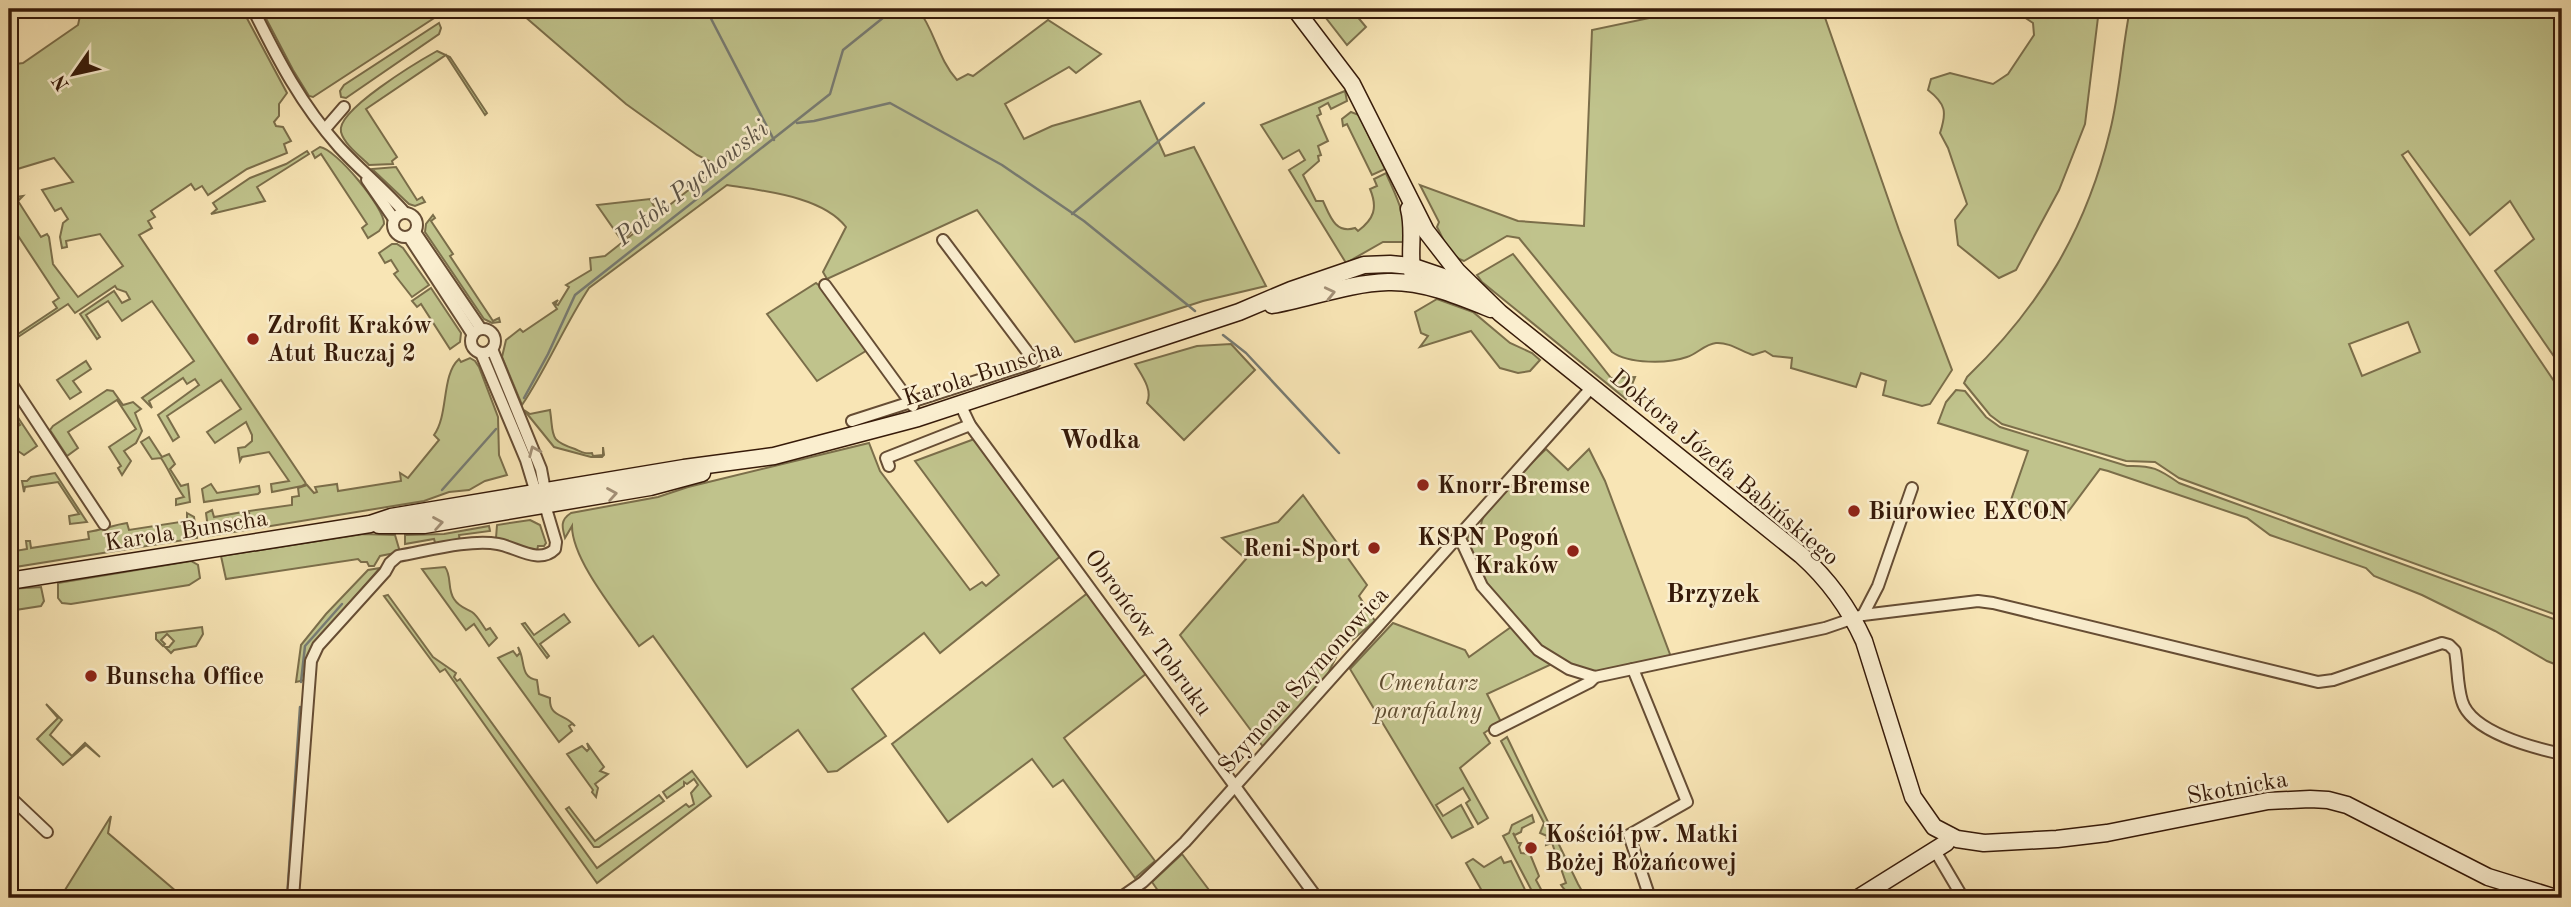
<svg xmlns="http://www.w3.org/2000/svg" width="2571" height="907" font-family="'Old Standard TT',serif">
	<style>
		.green { fill: #c0c38c; stroke: #7b6e4a; stroke-width: 2; fill-rule: evenodd }
		.lines { fill: none; stroke-linecap: round; stroke-linejoin: round }
		.stream { stroke: #777b72; stroke-width: 2.5 }
		.street-casing { stroke: #664d34; stroke-width: 14 }
		.secondary-casing { stroke: #361a09; stroke-width: 19 }
		.street { stroke: #faeecf; stroke-width: 10 }
		.secondary { stroke: #faeecf; stroke-width: 16 }
		.oneway { stroke: #a28f76 }
		.poi-dot { fill: #8f2418; stroke: #faeecf; stroke-width: 2.5 }
		.labels { text-anchor: middle; stroke-width: 5; stroke-linejoin: round; paint-order: stroke }
		.poi-label { font-size: 24px; font-weight: bold; fill: #361a09; stroke: #faeecf; text-anchor: start }
		.street-label { font-size: 24px; fill: #361a09; stroke: #faeecf }
		.park-label { font-size: 24px; font-style: italic; fill: #5f4d30; stroke: #faeecf }
		.water-label { font-size: 26px; font-style: italic; fill: #5c5346; stroke: #faeecf }
		.neighbourhood-label { font-size: 26px; font-weight: bold; fill: #361a09; stroke: #faeecf }
	</style>
	<rect width="100%" height="100%" fill="#f8e5b5"/>
	<filter id="stains"><feTurbulence type="fractalNoise" baseFrequency=".00286" numOctaves="4"/><feColorMatrix values="0 0 0 0 .2 0 0 0 0 .09 0 0 0 0 .02 0 0 0 .5 -.17"/></filter>
	<radialGradient id="worn" r=".72"><stop offset=".6" stop-color="#630" stop-opacity="0"/><stop offset="1" stop-color="#630" stop-opacity=".3"/></radialGradient>
	<g class="green">
		<polygon points="76,9 242,9 287,93 279,104 279,116 274,122 276,126 283,127 291,141 284,144 287,153 247,169 208,195 202,186 195,190 191,184 151,211 155,217 148,221 152,228 139,235 305,482 306,484 302,486 272,492 271,484 289,481 269,452 242,457 240,461 238,448 245,447 252,441 252,435 246,422 215,443 207,432 241,409 221,380 167,416 179,437 173,441 158,415 199,385 195,379 187,384 183,378 149,401 152,408 142,398 194,361 152,301 122,321 108,301 86,315 100,337 97,339 80,314 114,291 122,303 130,299 126,292 117,289 115,286 75,313 68,304 9,343 9,340 57,308 53,302 59,298 9,222 9,198 23,196 18,201 41,237 47,234 49,237 53,264 78,297 123,266 100,234 66,241 67,247 62,248 60,237 63,223 68,219 61,208 55,211 42,190 73,182 54,158 14,170 12,168 9,172 9,85 15,80 9,69 9,55 16,64 23,63 78,25 80,16"/>
		<polygon points="261,9 448,9 313,97 309,96 293,70"/>
		<path d="M516,9H918C935,31 938,59 957,80L968,74L973,76L1048,20L1101,54L1076,73L1069,67L1005,104L1024,139L1052,126L1140,101L1165,156L1194,147L1266,286L1203,301L1075,342L977,210L827,279L823,272L846,227C822,196 763,191 727,185L589,288C564,326 547,368 522,405L502,357L506,340L520,329L523,332L557,309L553,303L558,300L555,304L558,305L569,287L566,285L591,270L590,258L605,256L719,166L697,155L626,104Z"/>
		<polygon points="1319,9 1351,9 1366,27 1347,45"/>
		<path d="M1692,9H1822L1899,230L1952,370L1930,404L1922,406L1883,395L1886,381L1861,373L1856,387L1791,368L1792,358L1773,356L1765,351L1753,355C1741,351 1729,342 1716,343C1705,344 1697,354 1687,357C1667,364 1629,364 1612,352L1519,238L1507,236L1464,261C1449,256 1444,240 1437,227L1439,222L1420,185L1518,221L1584,226L1592,30Z"/>
		<path d="M2012,9H2099L2085,124L2059,190L2016,270L1999,278L1958,245L1955,220L1967,204L1948,148L1940,133C1947,112 1946,104 1928,90L1931,79L1950,73L1993,84L2008,74L2034,35L2033,23Z"/>
		<path d="M2130,9H2562V368L2495,271L2534,239L2510,201L2470,235L2408,151L2402,155L2562,393V617L2179,478L2155,462L2126,461L2002,424L1990,415L1964,383L1967,377C2040,307 2086,230 2110,131C2120,91 2122,49 2130,9ZM2408,322L2420,352L2362,376L2349,344Z"/>
		<polygon points="439,23 441,28 439,34 346,98 341,97 340,91 344,85"/>
		<path d="M437,51L450,57L487,113L485,115L446,55L366,109L397,157L392,161L393,164L369,165C360,156 344,144 341,132C335,111 419,61 437,51Z"/>
		<path d="M1345,91L1347,101L1331,109L1328,103L1319,108L1321,114L1317,116L1328,141L1318,146L1321,155L1318,156L1319,161L1303,175L1316,201H1323C1330,216 1335,234 1355,228L1358,231C1374,219 1378,208 1370,189L1377,186L1374,179L1386,173C1394,192 1410,221 1403,242H1383L1346,263L1289,170L1305,160L1299,150L1283,159L1261,125Z"/>
		<polygon points="1351,112 1359,115 1385,169 1372,175 1347,124 1343,126 1342,119"/>
		<path d="M320,147C336,149 385,208 384,224L379,231L368,238L362,228L367,224L321,154L315,158L312,152Z"/>
		<polygon points="307,151 309,154 257,187 265,201 211,214 217,209 213,203 250,178 286,164"/>
		<polygon points="396,167 417,200 422,197 425,202 415,206 409,204 372,169"/>
		<polygon points="650,199 655,208 622,241 597,205"/>
		<polygon points="433,215 435,218 431,221 453,254 450,256 493,321 499,318 500,322 492,323 484,319 425,232 426,224"/>
		<polygon points="392,244 397,244 403,248 429,285 412,297 394,274 398,271 391,260 385,263 379,253"/>
		<polygon points="1513,254 1611,378 1635,377 1626,399 1482,282 1477,275"/>
		<polygon points="816,283 828,293 869,349 817,381 767,314"/>
		<polygon points="431,288 461,333 460,342 450,349 421,304 417,307 412,301"/>
		<polygon points="1437,299 1473,312 1510,343 1532,353 1540,360 1530,371 1518,373 1500,368 1471,331 1420,347 1428,336 1421,333 1415,312"/>
		<path d="M1231,344L1255,370L1184,440L1147,403C1153,390 1142,376 1135,364L1197,346Z"/>
		<path d="M470,358L475,361L479,367L498,417L499,455L507,475L485,481L469,490L449,492L424,501L209,536L206,513L212,510L214,517L243,512L244,523H250L249,511L292,505V497L299,496L298,488L307,485L314,493L317,492L315,487L337,484L338,491L401,481L400,473L408,478L439,440L434,435C449,414 441,375 459,359L461,362Z"/>
		<polygon points="86,361 91,369 73,381 81,392 70,399 57,380"/>
		<polygon points="107,390 113,391 123,405 133,402 141,409 135,413 142,431 136,443 124,451 131,461 122,475 118,468 121,466 109,447 136,429 117,400 68,432 78,448 67,456 50,430 53,426"/>
		<path d="M1956,390L1965,391L1986,417L2000,427L2127,466C2152,465 2159,469 2179,483L2562,622V667L2547,661L2495,631L2422,595L2374,576L2366,568L2270,535L2247,518L2108,471L2100,469L2062,520L2011,500L2028,451L1938,423L1946,402Z"/>
		<polygon points="9,404 37,446 24,455 18,451 12,452 9,448 9,431 20,425 9,409"/>
		<path d="M524,410L530,414L550,410C554,436 548,440 575,449C582,452 584,454 592,453L593,456L603,455V447L604,455L602,457H591L554,447Z"/>
		<path d="M149,437L162,457L169,454L175,464L170,469L181,486L188,484L190,502L176,505V499L184,497C175,485 169,470 161,458L152,459L141,442Z"/>
		<path d="M977,438L1062,555L940,653L924,633L852,689L886,736L837,771L828,772L798,730L747,767L653,636L639,646C619,616 572,561 572,526L565,538C562,527 560,520 571,513L658,497L688,487L869,443L880,471L970,590L982,582L986,586L999,575L915,461Z"/>
		<path d="M1546,449L1568,470L1589,449L1605,481L1671,657L1590,673L1568,663L1540,646L1487,587L1466,539L1481,525C1483,503 1530,465 1546,449Z"/>
		<polygon points="55,473 87,522 70,524 69,516 79,514 58,482 25,487 24,492 22,481 27,481 31,477"/>
		<polygon points="211,484 217,493 259,486 260,492 258,494 204,502 202,489"/>
		<polygon points="1303,495 1367,585 1359,596 1375,621 1339,651 1325,680 1264,748 1180,635 1246,559 1222,538 1278,522"/>
		<path d="M187,513L194,517L197,538L9,568V552L27,549L26,541H30L31,548L89,539L88,532C102,530 113,525 127,523L129,530L187,521Z"/>
		<polygon points="530,520 540,525 546,543 544,546 538,546 537,551 496,538 497,525"/>
		<polygon points="489,526 490,531 459,535 460,542 436,546 434,539 405,544 405,535 444,534"/>
		<polygon points="363,534 395,535 400,552 380,556 374,566 369,566 367,562 361,562 358,559 226,579 221,556"/>
		<polygon points="191,561 198,565 200,578 189,585 71,604 62,603 58,598 58,583"/>
		<path d="M445,567C452,576 447,589 454,599C459,607 465,608 472,612C478,616 482,625 486,630L490,628L497,638L489,646L474,624L466,630L422,569Z"/>
		<polygon points="380,568 313,645 306,659 305,680 296,682 301,645 326,614 368,570"/>
		<polygon points="41,587 44,601 41,606 9,611 9,589"/>
		<polygon points="1089,592 1147,673 1064,738 1155,861 1135,878 1063,780 1053,787 1032,759 948,822 892,744"/>
		<polygon points="388,595 433,657 456,673 454,677 457,681 460,679 597,868 686,804 689,807 694,804 691,793 698,785 694,779 687,784 684,782 684,786 667,798 663,792 692,771 711,796 597,883 445,669 440,672 384,596"/>
		<polygon points="564,614 570,622 540,644 549,656 547,658 522,624 525,623 534,635"/>
		<polygon points="1393,623 1465,650 1469,657 1511,627 1552,664 1487,694 1501,722 1484,733 1490,743 1460,768 1488,818 1478,824 1466,803 1470,800 1463,788 1436,805 1443,816 1461,805 1473,827 1452,838 1350,669"/>
		<polygon points="202,627 203,634 196,646 174,650 171,653 165,647 169,647 174,641 167,634 161,640 165,644 163,646 156,639 156,633"/>
		<path d="M518,647C526,660 519,677 537,680L539,694L550,698C549,718 565,713 575,726L572,724L569,726L572,731L559,742L498,658L513,651L517,656L520,653Z"/>
		<polygon points="46,704 62,720 50,735 72,756 85,743 100,757 86,745 63,765 37,739 58,718"/>
		<path d="M1507,737L1578,884L1586,898C1576,898 1566,893 1561,885L1566,883L1552,843L1546,845L1547,836L1540,833L1544,823L1501,741Z"/>
		<polygon points="587,743 604,767 600,771 608,774 595,784 598,788 596,797 592,792 593,790 567,754 582,746 587,751 589,749"/>
		<polygon points="659,795 664,801 599,847 594,847 566,809 569,807 595,841"/>
		<path d="M1532,815L1534,822L1522,828L1521,832L1515,835L1513,833L1518,843H1521L1519,847L1521,853L1530,854L1539,876L1536,880L1543,893L1549,891L1552,896C1545,900 1540,899 1534,895L1503,836L1509,833L1512,825Z"/>
		<polygon points="111,816 108,833 184,898 107,898 104,895 102,898 60,898"/>
		<polygon points="1182,854 1215,898 1163,898 1152,882"/>
		<polygon points="1501,857 1504,863 1511,861 1529,898 1486,898 1466,863 1473,859 1484,867"/>
	</g>
	<g class="lines">
		<g class="stream">
			<polyline points="706,9 774,140"/>
			<polyline points="797,123 814,121 890,103 1002,165 1084,221 1195,311"/>
			<polyline points="1072,214 1204,103"/>
			<polyline points="1223,335 1246,353 1339,453"/>
			<polyline points="524,398 548,354 575,295 830,94 843,50 894,9"/>
			<polyline points="442,490 496,429"/>
			<polyline points="301,682 305,646 342,604"/>
			<polyline points="287,898 300,707"/>
		</g>
		<defs>
			<g id="street">
				<path d="M253,9C278,60 301,104 339,147C360,170 384,189 405,213"/>
				<polyline points="325,129 344,107"/>
				<polyline points="367,180 394,219"/>
				<circle cx="405" cy="225" r="12"/>
				<polyline points="415,232 481,329"/>
				<polyline points="409,237 473,335"/>
				<polyline points="825,285 913,406"/>
				<circle cx="483" cy="341" r="12"/>
				<polyline points="492,349 541,469 546,496"/>
				<polyline points="9,380 104,524"/>
				<polyline points="960,404 970,425 1317,898"/>
				<polyline points="852,421 1035,362 943,240"/>
				<polyline points="889,466 886,458 970,425"/>
				<path d="M1459,536L1482,586L1538,650L1569,669L1595,677L1825,628L1863,615L1978,601L1993,603L2318,682L2333,680L2442,643L2449,645L2455,651C2458,668 2457,685 2462,701C2471,732 2534,748 2562,754"/>
				<polyline points="1863,615 1878,586 1912,488"/>
				<polyline points="1633,669 1687,802 1629,835 1650,898"/>
				<polyline points="1495,730 1590,682 1595,677"/>
				<polyline points="9,796 47,832"/>
				<polyline points="1934,849 1963,898"/>
				<path d="M293,898L311,661L318,646L385,572L390,563L398,556C427,551 469,539 498,544C516,547 539,565 555,549L556,542L545,505L536,493L526,460L481,353"/>
				<polyline points="1120,898 1143,882 1185,842 1592,387"/>
			</g>
			<g id="secondary">
				<path d="M1295,9L1352,84L1426,231L1457,271L1500,313L1801,555C1829,580 1849,608 1864,641L1913,797L1934,827L1957,839L1984,843L2057,839L2107,833L2268,801L2310,799L2328,800L2347,805L2488,877L2556,898"/>
				<path d="M1409,209C1415,232 1408,254 1413,277"/>
				<path d="M1272,305C1310,298 1350,283 1388,282C1424,281 1459,296 1491,309"/>
				<polyline points="379,525 424,525 650,487 702,473"/>
				<polyline points="9,581 370,524 391,517 684,468 774,456 918,418 1239,312 1291,290 1364,265 1390,264 1411,266 1464,284"/>
				<polyline points="1858,898 1946,843 1950,836"/>
			</g>
		</defs>
		<use href="#street" class="street-casing"/>
		<use href="#secondary" class="secondary-casing"/>
		<use href="#street" class="street"/>
		<use href="#secondary" class="secondary"/>
	</g>
	<defs><path id="oneway-chevron" d="M-2-3.5L2.5 0L-2 3.5" fill="none" stroke-width="1.6" stroke-linecap="round" stroke-linejoin="round" transform="scale(1.75)"/></defs>
	<g class="oneway">
		<use href="#oneway-chevron" transform="translate(1330 293) rotate(-13)"/>
		<use href="#oneway-chevron" transform="translate(534 451) rotate(-113)"/>
		<use href="#oneway-chevron" transform="translate(612 494) rotate(-10)"/>
		<use href="#oneway-chevron" transform="translate(438 523) rotate(-10)"/>
	</g>
	<g class="poi-dot">
		<circle cx="253" cy="339" r="7"/>
		<circle cx="1423" cy="485" r="7"/>
		<circle cx="1854" cy="511" r="7"/>
		<circle cx="1374" cy="548" r="7"/>
		<circle cx="1573" cy="551" r="7"/>
		<circle cx="91" cy="676" r="7"/>
		<circle cx="1531" cy="848" r="7"/>
	</g>
	<g class="labels">
		<g class="poi-label">
			<text x="267" y="333">Zdrofit Kraków<tspan x="267" dy="28">Atut Ruczaj 2</tspan></text>
			<text x="1437" y="493">Knorr-Bremse</text>
			<text x="1868" y="519">Biurowiec EXCON</text>
			<text x="1559" y="545" text-anchor="end">KSPN Pogoń<tspan x="1559" dy="28">Kraków</tspan></text>
			<text x="1360" y="556" text-anchor="end">Reni-Sport</text>
			<text x="105" y="684">Bunscha Office</text>
			<text x="1545" y="842">Kościół pw. Matki<tspan x="1545" dy="28">Bożej Różańcowej</tspan></text>
		</g>
		<g class="street-label">
			<text transform="translate(982 373) rotate(-18)" y="8">Karola Bunscha</text>
			<text transform="translate(1725 467) rotate(40)" y="8">Doktora Józefa Babińskiego</text>
			<text transform="translate(186 530) rotate(-9)" y="8">Karola Bunscha</text>
			<text transform="translate(1149 632) rotate(54)" y="8">Obrońców Tobruku</text>
			<text transform="translate(1303 680) rotate(-48)" y="8">Szymona Szymonowica</text>
			<text transform="translate(2237 787) rotate(-10)" y="8">Skotnicka</text>
		</g>
		<g class="park-label">
			<text x="1428" y="690">Cmentarz<tspan x="1428" dy="28">parafialny</tspan></text>
		</g>
		<g class="water-label">
			<text transform="translate(691 182) rotate(-38)" y="9">Potok Pychowski</text>
		</g>
		<g class="neighbourhood-label">
			<text x="1100" y="448">Wodka</text>
			<text x="1713" y="602">Brzyzek</text>
		</g>
	</g>
	<rect width="2571" height="907" fill="none" stroke="#f8e5b5" stroke-width="35"/>
	<rect x="10" y="10" width="2550" height="886" fill="none" stroke="#361a09" stroke-width="3.5"/>
	<rect x="18" y="18" width="2536" height="872" fill="none" stroke="#361a09" stroke-width="2"/>
	<g transform="translate(74 74) rotate(236)" stroke="#faeecf" stroke-width="5" paint-order="stroke">
	<path d="M0-5L12 26L0 18L-12 26Z" fill="#361a09"/>
	<text y="-10" font-size="19" font-weight="bold" text-anchor="middle" fill="#361a09">N</text>
	</g>
	<rect width="100%" height="100%" filter="url(#stains)"/>
	<rect width="100%" height="100%" fill="url(#worn)"/>
</svg>
